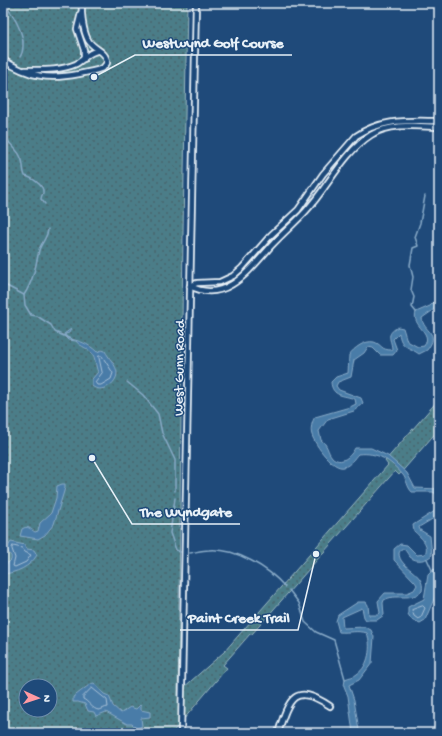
<svg xmlns="http://www.w3.org/2000/svg" width="442" height="736" font-family="'Gochi Hand',sans-serif">
	<style>
		.grass { fill: url(#grass-dots); stroke: #9ab7c0; fill-rule: evenodd }
		.water { fill: #4a7ca8; stroke: #89abc8 }
		.lines { fill: none; stroke-linecap: round; stroke-linejoin: round }
		.shore { stroke: #a9c2d8; stroke-width: 1 }
		.stream { stroke: #89abc8; stroke-width: 1.5 }
		.street-casing { stroke: #e8f1f8; stroke-width: 8 }
		.street { stroke: #1f4a7a; stroke-width: 4.5 }
		.labels { text-anchor: middle; stroke-width: 3; stroke-linejoin: round; paint-order: stroke }
		.street-label { font-size: 14px; fill: #e8f1f8; stroke: #1f4a7a }
		.leader { fill: none; stroke: #e8f1f8; stroke-width: 1.5 }
		.callout-dot { fill: #e8f1f8; stroke: #1f4a7a; stroke-width: 1.5 }
		.callout-label { font-size: 15px; text-anchor: middle; font-weight: bold; fill: #e8f1f8; stroke: #1f4a7a; stroke-width: 3; stroke-linejoin: round; paint-order: stroke }
	</style>
	<defs>
		<pattern id="grass-dots" width="8" height="8" patternUnits="userSpaceOnUse"><rect width="8" height="8" fill="#4b7d88"/><path d="M2 2h.1M6 6h.1" fill="none" stroke="#49656c" stroke-width="1.8" stroke-linecap="round"/></pattern>
	</defs>
	<rect width="100%" height="100%" fill="#1f4a7a"/>
	<filter id="ink" filterUnits="userSpaceOnUse"><feTurbulence type="fractalNoise" baseFrequency=".025" numOctaves="2"/><feDisplacementMap in="SourceGraphic" scale="8" xChannelSelector="R" yChannelSelector="G"/><feConvolveMatrix kernelMatrix="1 2 1 2 8 2 1 2 1" color-interpolation-filters="sRGB"/></filter>
	<g filter="url(#ink)">
		<path class="grass" d="M3,3H187L183,230L178,697L183,692V688L224,652L388,465L385,461L439,399V429L399,475L395,471L252,634H250L223,665L227,668L172,733H3ZM26,686H50V710H26Z"/>
		<g class="water">
			<path d="M439,297V303L432,311L422,318C423,332 441,332 427,350L419,354C408,346 401,348 399,333L393,339L397,350L393,355H380L373,348L368,347L364,353L354,360L351,377L338,382L336,386L339,390L361,398L363,403L354,411L328,419L319,431L321,440C328,445 327,451 332,457C341,466 351,456 355,448H371L388,456L407,473L415,488L439,489V515L419,527L420,530L430,536L432,555C427,560 417,563 410,557C408,555 407,552 404,549H401L399,553C399,569 426,572 422,591C411,602 396,593 384,600L383,603L384,615L377,620H366L364,617L362,608L342,617L343,628L365,627L371,630L374,637L372,663L359,680L349,685L354,700L359,730V733H353L348,696L344,686L345,679C349,677 354,677 357,674C369,666 372,646 367,633C358,630 349,633 339,632L336,621L338,615L358,602H366L368,605L369,615H378L380,613L378,601L385,593H407L414,590L417,585L415,582L394,560V549L400,544L407,545L417,555L425,554C430,544 420,537 414,531L413,525L435,511L437,504L436,494L433,492H412C407,487 407,480 403,475C390,460 378,452 358,454C353,459 351,465 344,467C333,470 315,445 312,435C310,430 312,421 315,417L350,407L356,404L355,399C344,395 332,397 331,382L336,377L348,373L349,355C354,348 365,340 374,342C383,345 380,350 392,350C392,339 384,335 398,327L403,328L407,341L418,347L424,346C434,332 411,327 416,312L430,306Z"/>
			<path d="M71,329L69,333L65,334L67,338C79,341 88,343 97,352L102,350L105,351C108,357 117,366 117,373C117,384 101,394 92,386V379L98,372C95,366 96,357 91,352C86,347 79,346 76,341L68,340L65,337L64,334Z"/>
			<path d="M62,484H65V488L54,524L45,535L38,539L20,536L22,529C28,525 30,529 35,532L38,531L40,523L51,513L56,498L57,486Z"/>
			<path d="M11,542L25,545L27,549L34,550L37,555C30,567 16,573 3,574V563H8L11,560V556L6,549Z"/>
			<polygon points="434,569 439,572 439,591 434,599 425,620 420,623 411,619 408,614 408,607 424,599 428,575"/>
			<path d="M94,683L104,694L109,696L113,706L121,713L130,707L136,709L141,704V710L150,712V717L141,718L142,726L137,729L132,724H127L106,712L96,716L94,712L88,711L85,704L78,702H73V697C78,694 90,683 94,683Z"/>
		</g>
		<g class="lines">
			<g class="shore">
				<polygon points="99,356 102,356 113,373 111,379 101,385 97,385 95,382 102,373"/>
				<polygon points="13,546 22,548 25,552 31,555 26,562 15,567 13,566 15,558 12,549"/>
				<polygon points="423,606 425,608 421,617 418,619 414,616 412,610"/>
				<path d="M92,688L107,700L108,707C105,707 101,710 99,710C93,710 88,701 83,699V697Z"/>
			</g>
			<g class="stream">
				<path d="M3,5C12,10 24,34 23,45C23,49 22,54 20,57"/>
				<polyline points="3,91 8,80"/>
				<path d="M3,114C7,122 3,125 4,132C5,143 18,148 21,158C24,163 22,169 25,176C30,177 45,185 43,193C42,195 41,197 41,199L45,204"/>
				<path d="M48,229C48,237 41,243 39,250C36,266 33,281 24,295L25,305L31,315L37,316L51,325L55,332L73,340"/>
				<polyline points="3,284 24,295"/>
				<polyline points="416,312 412,307 414,297 411,290 413,277 410,265 413,248 418,246 415,237 420,223 425,196"/>
				<polyline points="127,382 143,395 158,414 162,433 175,460 175,491"/>
				<polyline points="175,498 170,533 176,550 180,552"/>
				<path d="M190,553C196,552 203,550 209,550C235,548 268,567 285,587"/>
				<polyline points="427,559 433,572"/>
				<polyline points="289,590 299,603 305,622 316,632 334,640 345,679"/>
			</g>
			<defs>
				<g id="street">
					<polyline points="81,13 77,29 84,50 84,59"/>
					<path d="M3,60C30,77 48,80 79,74C87,72 96,71 103,68L107,63C107,51 94,50 88,40C83,30 81,14 82,3"/>
					<path d="M25,70C42,70 60,71 76,64C84,60 89,51 98,51"/>
					<path d="M190,286C226,305 251,268 272,245C283,233 295,223 306,211C328,187 343,153 371,135C390,123 417,126 439,127"/>
					<path d="M190,286L197,283L220,282L233,276L242,268L271,235L298,210L323,174L356,136C382,118 409,121 439,121"/>
					<polyline points="181,733 196,3"/>
					<path d="M278,733C289,699 294,682 330,706"/>
				</g>
			</defs>
			<use href="#street" class="street-casing"/>
			<use href="#street" class="street"/>
		</g>
	</g>
	<g class="labels">
		<g class="street-label">
			<text transform="translate(178 368) rotate(-89)" y="5">West Gunn Road</text>
		</g>
	</g>
	<path class="leader" d="M94 77L135 55H292M92 458L132 524H240M316 554L298 630H180"/>
	<g class="callout-dot">
		<circle cx="94" cy="77" r="4"/>
		<circle cx="92" cy="458" r="4"/>
		<circle cx="316" cy="554" r="4"/>
	</g>
	<g class="callout-label">
		<text x="213" y="47">Westwynd Golf Course</text>
		<text x="186" y="516">The Wyndgate</text>
		<text x="239" y="622">Paint Creek Trail</text>
	</g>
	<rect width="442" height="736" fill="none" stroke="#1f4a7a" stroke-width="16"/>
	<rect x="8" y="8" width="426" height="720" fill="none" stroke="#e8f1f8" stroke-width="1.5" filter="url(#ink)"/>
	<g transform="translate(38 698) rotate(93)"><circle r="19" fill="#1f4a7a" stroke="#6f8dac"/>
	<path d="M0-3L7 15L0 10L-7 15Z" fill="#ff9aa2"/>
	<text y="-6" font-size="11" font-weight="bold" text-anchor="middle" fill="#e8f1f8">N</text>
	</g>
</svg>
